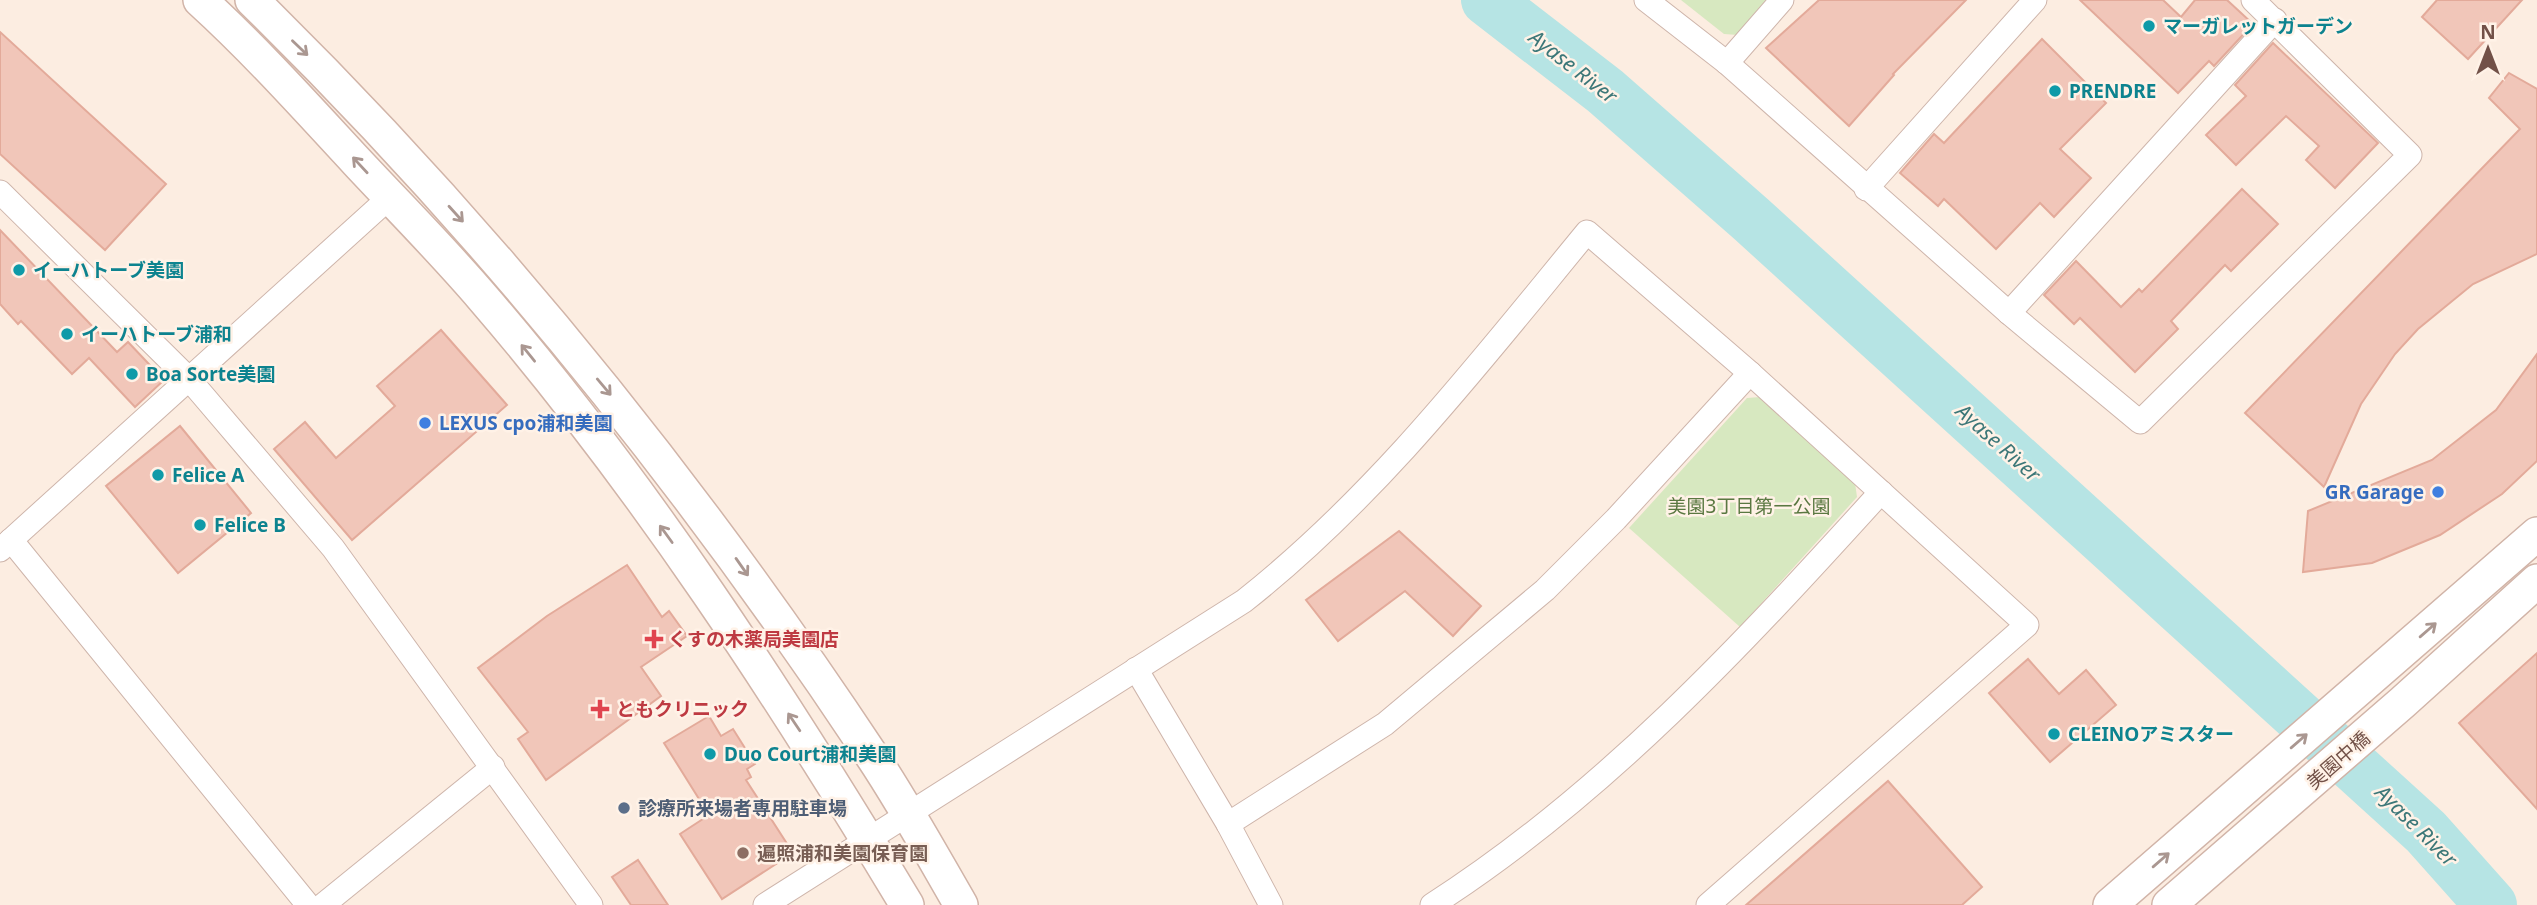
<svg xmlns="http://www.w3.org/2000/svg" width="2537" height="905" font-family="'Noto Sans','Noto Sans JP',sans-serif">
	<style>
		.green { fill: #d7e8c0 }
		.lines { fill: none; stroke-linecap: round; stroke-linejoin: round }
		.river { stroke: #b6e4e4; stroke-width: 52 }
		.building { fill: #f1c6b9; stroke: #e3aa9a; stroke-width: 2 }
		.street-casing { stroke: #ceb5ab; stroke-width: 25 }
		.secondary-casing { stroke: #d1b4a8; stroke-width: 36 }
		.street { stroke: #fff; stroke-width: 23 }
		.secondary { stroke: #fff; stroke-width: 33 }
		.oneway { stroke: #aa9791 }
		.culture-dot { fill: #0f9aa8; stroke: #fff2e7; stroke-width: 2.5 }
		.shop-dot { fill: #3f7fe0; stroke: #fff2e7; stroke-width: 2.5 }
		.health-dot { fill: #e0444e; stroke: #fff2e7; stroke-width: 2.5 }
		.service-dot { fill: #5c6f8a; stroke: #fff2e7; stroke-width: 2.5 }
		.education-dot { fill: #8d6e63; stroke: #fff2e7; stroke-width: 2.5 }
		.labels { text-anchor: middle; stroke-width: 5; stroke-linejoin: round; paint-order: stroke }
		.culture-label { font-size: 19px; font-weight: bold; fill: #0d838f; stroke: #fff2e7; text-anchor: start }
		.shop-label { font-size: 19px; font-weight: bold; fill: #366cbe; stroke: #fff2e7; text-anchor: start }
		.park-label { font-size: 19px; fill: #5a7841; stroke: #fff2e7 }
		.health-label { font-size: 19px; font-weight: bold; fill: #be3a42; stroke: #fff2e7; text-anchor: start }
		.street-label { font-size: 19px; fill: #725148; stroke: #fff2e7 }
		.service-label { font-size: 19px; font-weight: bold; fill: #4e5e75; stroke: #fff2e7; text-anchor: start }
		.education-label { font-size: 19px; font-weight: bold; fill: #785e54; stroke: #fff2e7; text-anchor: start }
		.water-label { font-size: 21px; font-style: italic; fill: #3c7778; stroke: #fff2e7 }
	</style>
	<rect width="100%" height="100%" fill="#fcede1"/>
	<g class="green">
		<polygon points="1681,0 1769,0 1738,35 1724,34"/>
		<polygon points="1760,397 1855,483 1857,497 1740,627 1629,528 1747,398"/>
	</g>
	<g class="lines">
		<polyline class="river" points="1487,0 1605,91 1751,219 2426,832 2491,905"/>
	</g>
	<g class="building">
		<polygon points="1819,0 1966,0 1893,74 1894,75 1849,126 1766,48"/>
		<polygon points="2080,0 2163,0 2181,17 2195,0 2227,0 2253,24 2214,66 2209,61 2178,93"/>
		<polygon points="2437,0 2522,0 2468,59 2422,17"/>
		<polygon points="0,32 166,184 105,250 0,154"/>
		<polygon points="2042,39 2106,103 2060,149 2091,178 2054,217 2040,203 1996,249 1944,199 1938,206 1900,173 1934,134 1944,143"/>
		<polygon points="2273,43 2378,143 2335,188 2306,160 2319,146 2286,116 2236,165 2206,135 2246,96 2235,85"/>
		<polygon points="2509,73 2537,89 2537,254 2473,284 2418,329 2395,354 2361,404 2324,487 2245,413 2520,129 2489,98"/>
		<polygon points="2242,189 2278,224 2231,271 2225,265 2171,321 2178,329 2135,372 2080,318 2074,324 2044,295 2076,261 2121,307 2139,289 2142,292"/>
		<polygon points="0,230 117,352 128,342 164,380 135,407 89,358 72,374 21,321 18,324 0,304"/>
		<polygon points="441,330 507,405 352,540 274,449 305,422 336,458 395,406 377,386"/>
		<polygon points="2537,354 2537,461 2502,494 2440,535 2372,563 2303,572 2308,511 2432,460 2496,410"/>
		<polygon points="180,426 251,513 178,573 106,486"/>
		<polygon points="1399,531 1481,606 1453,636 1405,591 1338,641 1306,600"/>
		<polygon points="627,565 662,617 669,611 687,636 641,667 661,696 546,780 518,739 528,732 478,668 547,616"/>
		<polygon points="2537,653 2537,809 2459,723"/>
		<polygon points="2028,659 2059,694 2086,670 2116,705 2050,762 1989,693"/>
		<polygon points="709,716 721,736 733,729 755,764 747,769 751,777 746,780 793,853 722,899 680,834 709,815 664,743"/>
		<polygon points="1888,781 1982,887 1962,905 1746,905"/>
		<polygon points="638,860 668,905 631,905 612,877"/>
	</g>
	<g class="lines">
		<defs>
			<g id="street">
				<polyline points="1646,0 1727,63 2009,313 2140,422 2410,155 2253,0"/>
				<polyline points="1727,63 1782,0"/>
				<polyline points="1866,189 2035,0"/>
				<polyline points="0,192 189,379 333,548 591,905"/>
				<polyline points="2009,313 2275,20"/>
				<polyline points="11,540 308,905"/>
				<polyline points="0,550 390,197"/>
				<polyline points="1136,669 1228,824 1271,905"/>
				<polyline points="1228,824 1385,724 1545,590 1616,519 1750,373"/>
				<polyline points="323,905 493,767"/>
				<path d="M765,905L1244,601C1377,496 1480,362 1587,232L1750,373L2027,625L1708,905"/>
				<path d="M1432,905C1605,794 1744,643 1881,492"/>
			</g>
			<g id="secondary">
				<path d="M200,0C255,50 306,107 357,162C399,207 443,251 483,298C644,485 780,694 907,905"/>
				<path d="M252,0C486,229 691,483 872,756C904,804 932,855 961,905"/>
				<polyline points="2110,905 2537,534"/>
				<polyline points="2169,905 2403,702 2537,581"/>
			</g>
		</defs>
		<use href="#street" class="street-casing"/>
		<use href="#secondary" class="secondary-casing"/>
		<use href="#street" class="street"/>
		<use href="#secondary" class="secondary"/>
	</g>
	<defs><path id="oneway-shaft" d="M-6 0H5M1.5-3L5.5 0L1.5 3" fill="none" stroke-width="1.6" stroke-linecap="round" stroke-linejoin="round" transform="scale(1.75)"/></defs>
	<g class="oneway">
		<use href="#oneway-shaft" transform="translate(300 48) rotate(44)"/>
		<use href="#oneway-shaft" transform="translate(360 165) rotate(-133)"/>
		<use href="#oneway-shaft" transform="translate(456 214) rotate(48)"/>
		<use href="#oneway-shaft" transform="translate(528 353) rotate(-129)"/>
		<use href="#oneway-shaft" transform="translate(604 387) rotate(50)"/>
		<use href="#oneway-shaft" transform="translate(666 534) rotate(-126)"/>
		<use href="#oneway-shaft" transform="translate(742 567) rotate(55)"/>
		<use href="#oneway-shaft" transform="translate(2428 630) rotate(-41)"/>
		<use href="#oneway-shaft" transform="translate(794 722) rotate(-124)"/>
		<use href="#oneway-shaft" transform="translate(2299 741) rotate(-41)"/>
		<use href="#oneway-shaft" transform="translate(2161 860) rotate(-41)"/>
	</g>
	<g class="culture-dot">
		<circle cx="2149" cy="26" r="7"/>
		<circle cx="2055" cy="91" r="7"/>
		<circle cx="19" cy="270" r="7"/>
		<circle cx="67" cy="334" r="7"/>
		<circle cx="132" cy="374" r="7"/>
		<circle cx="158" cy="475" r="7"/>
		<circle cx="200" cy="525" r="7"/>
		<circle cx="2054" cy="734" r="7"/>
		<circle cx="710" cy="754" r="7"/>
	</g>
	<g class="shop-dot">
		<circle cx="425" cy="423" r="7"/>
		<circle cx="2438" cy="492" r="7"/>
	</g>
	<g class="health-dot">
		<path d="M650.5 628.5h7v7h7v7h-7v7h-7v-7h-7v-7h7z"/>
		<path d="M596.5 698.5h7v7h7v7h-7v7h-7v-7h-7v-7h7z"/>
	</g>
	<circle class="service-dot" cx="624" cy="808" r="7"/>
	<circle class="education-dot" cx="743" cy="853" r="7"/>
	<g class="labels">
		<g class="culture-label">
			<text x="2163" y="33">マーガレットガーデン</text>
			<text x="2069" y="98">PRENDRE</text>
			<text x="33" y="277">イーハトーブ美園</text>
			<text x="81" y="341">イーハトーブ浦和</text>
			<text x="146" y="381">Boa Sorte美園</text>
			<text x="172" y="482">Felice A</text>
			<text x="214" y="532">Felice B</text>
			<text x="2068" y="741">CLEINOアミスター</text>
			<text x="724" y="761">Duo Court浦和美園</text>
		</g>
		<g class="shop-label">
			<text x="439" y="430">LEXUS cpo浦和美園</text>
			<text x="2424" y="499" text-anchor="end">GR Garage</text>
		</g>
		<g class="park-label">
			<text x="1749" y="513">美園3丁目第一公園</text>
		</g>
		<g class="health-label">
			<text x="668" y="646">くすの木薬局美園店</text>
			<text x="616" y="716">ともクリニック</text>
		</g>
		<g class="street-label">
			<text transform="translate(2338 760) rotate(-41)" y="7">美園中橋</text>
		</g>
		<g class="service-label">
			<text x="638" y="815">診療所来場者専用駐車場</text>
		</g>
		<g class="education-label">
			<text x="757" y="860">遍照浦和美園保育園</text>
		</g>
		<g class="water-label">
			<text transform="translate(1573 67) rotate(38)" y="7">Ayase River</text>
			<text transform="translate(1998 443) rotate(42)" y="7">Ayase River</text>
			<text transform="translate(2416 826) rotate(45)" y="7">Ayase River</text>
		</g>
	</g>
	<g transform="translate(2488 49)" stroke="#fff2e7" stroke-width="5" paint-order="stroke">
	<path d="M0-5L12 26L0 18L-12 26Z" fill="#725148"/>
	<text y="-10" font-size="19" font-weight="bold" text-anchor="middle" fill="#725148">N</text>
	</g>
</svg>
